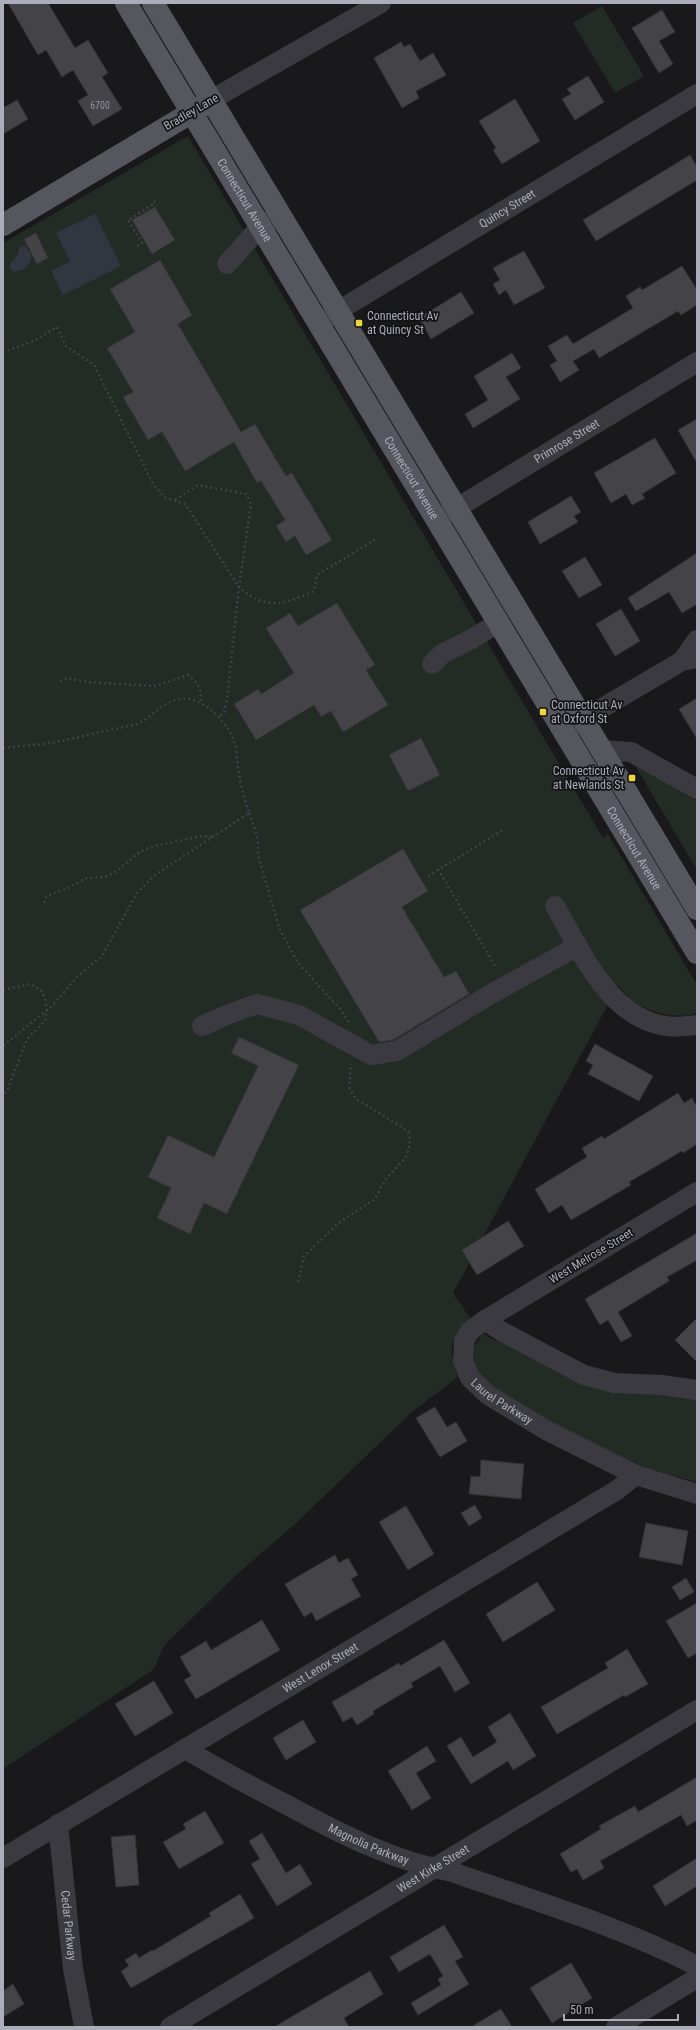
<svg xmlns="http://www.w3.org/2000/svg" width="700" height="2030" font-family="'Roboto Condensed',sans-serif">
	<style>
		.green { fill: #232b25 }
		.water { fill: #313640 }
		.building { fill: #434348; stroke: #343337 }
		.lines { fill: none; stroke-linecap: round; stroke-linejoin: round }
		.path { stroke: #404047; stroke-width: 2.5; stroke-dasharray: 2 3; stroke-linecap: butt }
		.minor { stroke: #3a3a40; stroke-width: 20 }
		.major { stroke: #56565e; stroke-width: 22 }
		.poi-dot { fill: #ecd640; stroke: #141416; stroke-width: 1.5 }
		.labels { text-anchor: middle; stroke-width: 3.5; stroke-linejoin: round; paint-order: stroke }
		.number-label { font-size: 10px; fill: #91929e }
		.street-label { font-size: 12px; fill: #abadba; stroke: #141416 }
		.poi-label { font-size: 12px; fill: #abadba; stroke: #141416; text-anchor: start }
	</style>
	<rect width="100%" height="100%" fill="#19191b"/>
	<g class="green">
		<polygon points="602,6 644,76 615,93 573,23"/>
		<path d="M188,136L603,838L608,834L697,985V1013C678,1020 652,1013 635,1003C628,998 623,990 617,985L605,1010L453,1293L470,1318C450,1342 447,1346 458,1377L413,1411L294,1525L235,1576L164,1646L154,1669L3,1769V243Z"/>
		<polygon points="633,762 697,801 697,870"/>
		<polygon points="483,1334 496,1341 501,1338 597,1388 620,1393 662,1393 697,1399 697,1482 648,1469 544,1420 489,1389 471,1368 473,1348"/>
	</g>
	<g class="water">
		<polygon points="95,214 121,266 63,295 51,271 70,261 56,233"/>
		<polygon points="22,246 25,246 31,254 31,260 25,269 14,272 11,270 9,265 17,256 19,248"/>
	</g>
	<g class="building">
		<polygon points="8,3 48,3 75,48 88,40 108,73 102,77 122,109 93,126 78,101 88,95 73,70 62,77 46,50 38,55"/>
		<polygon points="662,10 675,32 659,41 673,64 659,73 632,28"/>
		<polygon points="401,42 404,47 410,44 420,61 433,53 446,75 416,91 419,98 402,108 374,58"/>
		<polygon points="588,76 604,102 575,120 562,99 571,94 567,89"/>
		<polygon points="515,99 540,141 502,164 493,150 496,148 479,121"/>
		<polygon points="17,100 28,119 3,134 3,108"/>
		<polygon points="690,155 697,167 697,180 596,241 583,220"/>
		<polygon points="155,207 175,240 152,254 132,220"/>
		<polygon points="36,233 48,258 37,264 24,239"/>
		<polygon points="524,251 545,288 514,305 506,290 499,295 493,284 500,280 493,268"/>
		<polygon points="160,260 192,315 178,324 241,432 255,424 286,476 292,473 332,540 306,555 295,536 286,542 276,526 285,520 261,481 257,483 234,442 185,471 162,432 148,440 123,397 133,392 107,348 135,332 110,289"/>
		<polygon points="682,266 697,290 697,305 681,315 678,311 599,358 594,349 573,361 579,370 560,382 550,365 557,361 548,346 567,335 573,344 633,308 626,296 640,287 642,290"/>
		<polygon points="461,292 474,313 431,339 419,318"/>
		<polygon points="512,353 521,368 506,377 520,399 473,428 465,414 488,400 474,376"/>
		<polygon points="697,419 697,463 678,430"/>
		<polygon points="655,438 676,473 642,494 645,498 632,505 626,494 611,503 594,473"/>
		<polygon points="571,496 581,512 574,516 578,522 540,544 528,522"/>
		<polygon points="697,553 697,604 682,613 669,592 636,611 628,598"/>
		<polygon points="585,557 602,585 579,598 562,571"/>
		<polygon points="337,603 375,665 366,670 388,705 343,732 331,711 321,717 314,705 256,740 234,704 258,689 261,694 294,673 266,628 290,613 298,626"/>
		<polygon points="621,609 640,641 615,656 596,624"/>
		<polygon points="697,698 697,739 679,709"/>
		<polygon points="421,738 440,775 408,791 389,755"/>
		<polygon points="403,849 428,891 402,907 444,977 456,971 469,994 393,1040 379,1042 300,910"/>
		<polygon points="239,1037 299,1065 227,1214 204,1203 190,1234 157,1218 171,1188 148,1177 168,1135 214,1157 258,1066 231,1053"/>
		<polygon points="595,1044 653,1076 639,1101 588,1074 593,1065 586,1061"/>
		<polygon points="678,1093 684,1103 692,1098 697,1107 697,1144 683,1153 682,1151 629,1182 631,1185 571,1220 562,1205 549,1213 535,1189 587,1157 582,1148 602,1136 604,1139"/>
		<polygon points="508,1221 524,1246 477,1275 462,1250"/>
		<polygon points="697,1233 697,1260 667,1277 669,1281 618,1312 632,1336 621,1342 608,1320 600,1325 585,1299"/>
		<polygon points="697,1318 697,1362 675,1340"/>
		<polygon points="435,1407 447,1427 456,1422 467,1441 440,1457 416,1418"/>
		<polygon points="481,1460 524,1464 521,1499 469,1494 471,1476 480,1477"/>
		<polygon points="475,1505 482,1518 469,1526 461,1513"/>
		<polygon points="406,1506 434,1554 408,1570 379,1522"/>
		<polygon points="646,1523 688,1531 682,1565 639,1557"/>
		<polygon points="335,1555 339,1563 348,1558 358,1575 351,1579 361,1596 316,1621 312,1612 304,1617 285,1584"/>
		<polygon points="686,1578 694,1592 680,1600 672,1587"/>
		<polygon points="537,1582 555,1610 503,1642 486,1614"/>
		<polygon points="697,1603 697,1653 688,1658 666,1621"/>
		<polygon points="262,1620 280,1650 196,1699 184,1680 191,1676 180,1657 206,1641 211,1650"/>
		<polygon points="444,1640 470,1683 455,1692 440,1666 411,1683 413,1687 373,1711 374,1714 357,1725 352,1717 343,1722 332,1702 399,1663 400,1666"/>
		<polygon points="627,1649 648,1684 625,1697 624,1695 557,1734 541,1707 608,1668 605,1663"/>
		<polygon points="154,1681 173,1713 135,1736 115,1704"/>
		<polygon points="510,1713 536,1756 513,1770 508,1761 471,1784 447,1746 461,1737 473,1757 497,1742 488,1727"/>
		<polygon points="303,1720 316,1742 286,1760 273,1738"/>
		<polygon points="427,1746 436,1761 416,1773 431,1798 412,1810 388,1771"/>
		<polygon points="697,1777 697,1820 687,1826 681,1815 600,1861 604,1868 583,1880 577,1869 571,1872 560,1854 601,1829 599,1826 635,1806 638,1812"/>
		<polygon points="205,1811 224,1843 179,1869 163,1842 186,1829 183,1824"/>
		<polygon points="262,1833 286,1873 300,1864 312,1884 277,1906 251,1864 260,1859 249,1841"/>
		<polygon points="135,1835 139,1885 116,1887 111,1837"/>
		<polygon points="697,1858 697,1886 665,1906 653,1886"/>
		<polygon points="240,1894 254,1918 131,1988 121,1971 129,1966 125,1960 136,1953 139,1958 152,1950 153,1951 211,1916 209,1913"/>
		<polygon points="444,1925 463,1957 455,1961 469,1984 418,2015 411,2003 441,1985 438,1979 443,1976 430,1954 399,1972 390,1957"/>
		<polygon points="571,1963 592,1998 552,2023 530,1988"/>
		<polygon points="370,1971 383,1994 344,2018 349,2027 274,2027"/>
		<polygon points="13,1984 24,2004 3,2017 3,1991"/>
		<polygon points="501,2009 512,2027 471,2027"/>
	</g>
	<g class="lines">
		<g class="path">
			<polyline points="137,246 142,243 128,220 155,203 153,200"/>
			<polyline points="3,352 34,341 57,327 66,346 94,365 153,484 164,497 185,504 239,587 227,699 224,713 218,718"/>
			<path d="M175,500L198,485L246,494L251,504L239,587C265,611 285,604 314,591L317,575L376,539"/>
			<path d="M60,681L68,678L87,682L156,686L188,675C198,682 202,690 201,703"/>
			<path d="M3,748L52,743L137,724C152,718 162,702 179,699C201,695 224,719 233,738C237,748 237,763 239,774C241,787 245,800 249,813L155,875L137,893L102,956L76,978L53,1005L3,1046"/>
			<polyline points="249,813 257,836 259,859 280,930 298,963 340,1009 349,1022"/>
			<polyline points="438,869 495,966"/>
			<polyline points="428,876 503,830"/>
			<polyline points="44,903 46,897 51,894 66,889 87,878 105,877 115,872 141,851 155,846 202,836 212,837"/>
			<polyline points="3,990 30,984 41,990 45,998 47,1010 45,1021 27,1039 7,1091 3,1095"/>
			<polyline points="298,1282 304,1256 341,1221 374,1200 386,1179 406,1157 410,1144 409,1133 400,1126 356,1099 349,1087 351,1064"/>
		</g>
		<g class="minor">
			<polyline points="211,100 381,3"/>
			<polyline points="227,264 260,227 280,215"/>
			<path id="s1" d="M318,323L697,94"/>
			<path id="s2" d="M442,517L697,362"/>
			<polyline points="682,661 697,640"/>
			<polyline points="432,664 442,654 470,640 498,623"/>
			<polyline points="568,728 682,661 697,658"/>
			<polyline points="602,750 631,752 697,789"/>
			<path d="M555,906C581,951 609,1018 666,1026C676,1028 687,1026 697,1025"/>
			<polyline points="202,1026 229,1014 257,1004 299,1015 371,1055 397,1051 491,994 578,946"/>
			<path id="s3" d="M697,1192L485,1320L470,1331L464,1341L463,1361L470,1378L488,1395L546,1430L636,1475L697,1494"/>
			<polyline points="485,1320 501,1331 584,1375 614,1383 662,1385 697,1390"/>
			<path id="s4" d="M185,1749C219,1769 254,1788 289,1806C341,1834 393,1861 452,1872C535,1901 619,1926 697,1966"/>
			<path id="s5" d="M58,1824L73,1969L84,2027"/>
			<path id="s6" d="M3,1858L617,1490L636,1475"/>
			<path id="s7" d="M170,2027L697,1710"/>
			<polyline points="616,2027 697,1978"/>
		</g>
		<g class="major">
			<path id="s8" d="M126,3L697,953"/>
			<polyline points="153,3 697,909"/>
			<polyline points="3,225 204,105"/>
		</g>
	</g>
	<g class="poi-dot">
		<rect x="355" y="319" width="8" height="8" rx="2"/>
		<rect x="539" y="708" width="8" height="8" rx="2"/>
		<rect x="628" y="774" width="8" height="8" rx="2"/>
	</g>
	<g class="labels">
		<g class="number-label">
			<text x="100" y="109">6700</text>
		</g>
		<g class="street-label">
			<text transform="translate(191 112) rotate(-30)" y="4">Bradley Lane</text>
			<text dy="4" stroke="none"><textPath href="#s8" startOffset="230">Connecticut Avenue</textPath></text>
			<text dy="4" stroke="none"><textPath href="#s1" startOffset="221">Quincy Street</textPath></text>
			<text dy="4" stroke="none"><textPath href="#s2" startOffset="146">Primrose Street</textPath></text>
			<text dy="4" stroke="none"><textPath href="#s8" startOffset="554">Connecticut Avenue</textPath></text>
			<text dy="4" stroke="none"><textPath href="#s8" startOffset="986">Connecticut Avenue</textPath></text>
			<text transform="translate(591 1256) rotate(-31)" y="4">West Melrose Street</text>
			<text dy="4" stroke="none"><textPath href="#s3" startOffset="356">Laurel Parkway</textPath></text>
			<text dy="4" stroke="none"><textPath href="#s6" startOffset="370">West Lenox Street</textPath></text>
			<text dy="4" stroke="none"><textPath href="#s4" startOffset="207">Magnolia Parkway</textPath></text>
			<text dy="4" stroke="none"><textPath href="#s7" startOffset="307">West Kirke Street</textPath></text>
			<text dy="4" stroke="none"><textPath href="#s5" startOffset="102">Cedar Parkway</textPath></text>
		</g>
		<g class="poi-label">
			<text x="367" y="320">Connecticut Av<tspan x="367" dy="14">at Quincy St</tspan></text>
			<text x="551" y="709">Connecticut Av<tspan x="551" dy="14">at Oxford St</tspan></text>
			<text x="624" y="775" text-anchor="end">Connecticut Av<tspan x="624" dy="14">at Newlands St</tspan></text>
		</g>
	</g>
	<rect width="700" height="2030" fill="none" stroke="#abadba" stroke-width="8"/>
	<path d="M564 2014v6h114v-6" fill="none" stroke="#abadba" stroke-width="2"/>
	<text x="570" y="2014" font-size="12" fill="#abadba" stroke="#141416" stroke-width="3" paint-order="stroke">50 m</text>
</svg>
